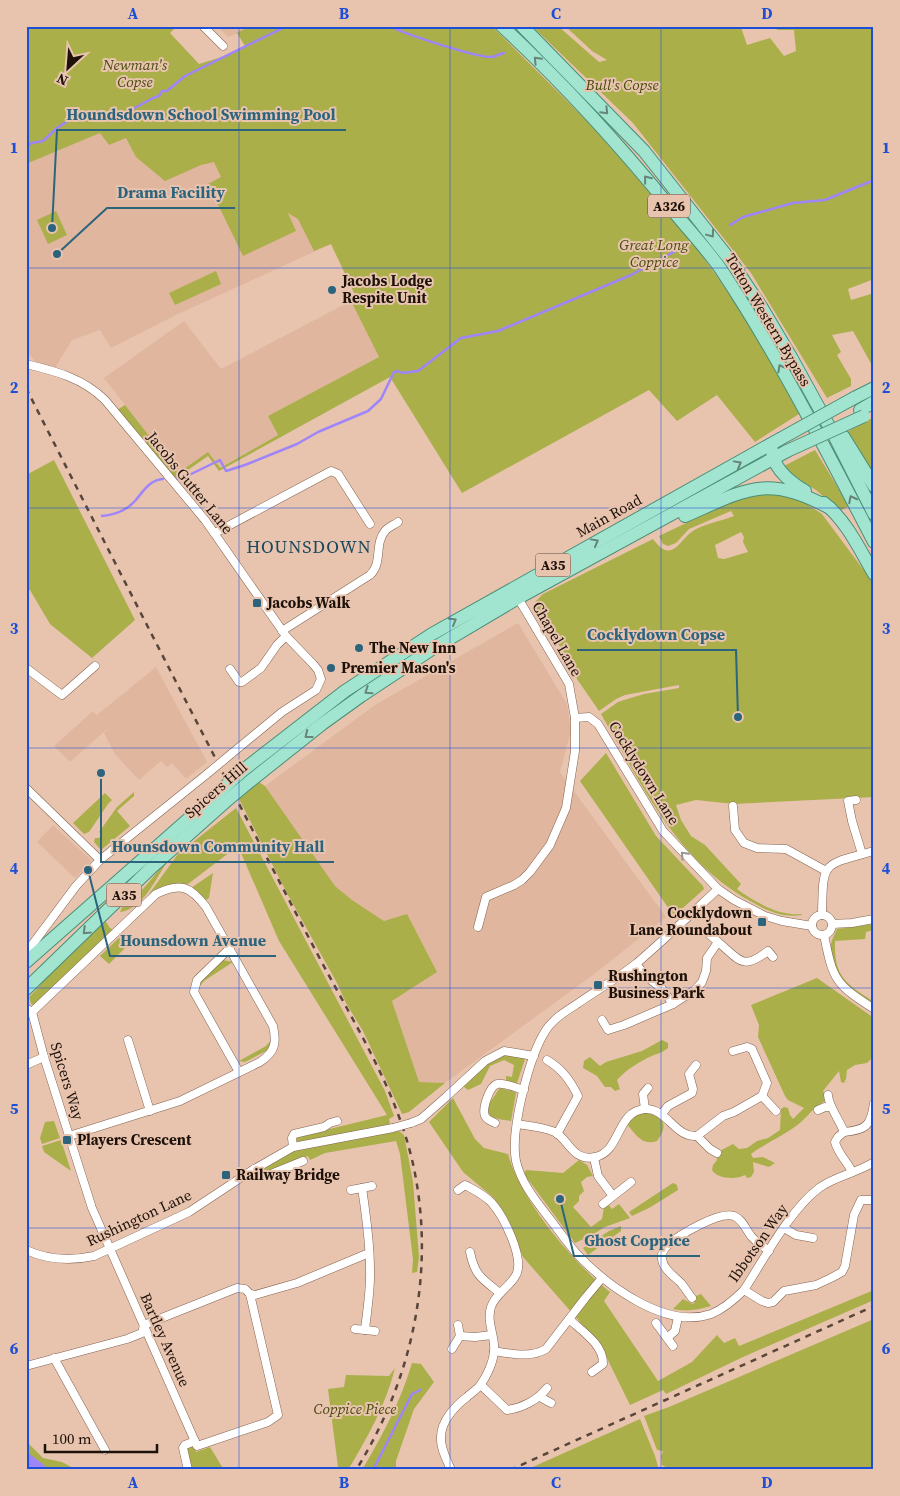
<svg xmlns="http://www.w3.org/2000/svg" width="900" height="1496" font-family="'Source Serif 4',serif">
	<style>
		.built { fill: #e0b69e }
		.green { fill: #aaaf4a; fill-rule: evenodd }
		.lines { fill: none; stroke-linecap: round; stroke-linejoin: round }
		.stream { stroke: #9f85fa; stroke-width: 2.5 }
		.river { stroke: #9f85fa; stroke-width: 14 }
		.minor-casing { stroke: #836351; stroke-width: 9 }
		.primary-casing { stroke: #4a8e76; stroke-width: 14 }
		.minor { stroke: #fff; stroke-width: 8 }
		.primary { stroke: #a1e4d0; stroke-width: 12 }
		.rail { stroke: #59463a; stroke-width: 2.5; stroke-dasharray: 6 6; stroke-linecap: butt }
		.minor-bridge-casing { stroke: #836351; stroke-width: 9; stroke-linecap: butt }
		.primary-bridge-casing { stroke: #4a8e76; stroke-width: 14; stroke-linecap: butt }
		.minor-bridge { stroke: #fff; stroke-width: 8 }
		.primary-bridge { stroke: #a1e4d0; stroke-width: 12 }
		.oneway { stroke: #668576 }
		.oneway2 { stroke: #999490 }
		.grid { fill: none; stroke: #1d4ed8; stroke-width: 1; stroke-opacity: 0.55 }
		.poi-dot { fill: #2c647e; stroke: #e8c4af; stroke-width: 2 }
		.labels { text-anchor: middle; stroke-width: 4; stroke-linejoin: round; paint-order: stroke }
		.shield { fill: #e8c4af; stroke: #5a473b; stroke-width: 1 }
		.shield-label { font-size: 14px; font-weight: bold; fill: #1d1109 }
		.park-label { font-size: 15px; font-style: italic; fill: #4a4c10; stroke: #e8c4af }
		.poi-label { font-size: 15px; font-weight: bold; fill: #1d1109; stroke: #e8c4af; text-anchor: start }
		.street-label { font-size: 15px; fill: #1d1109; stroke: #e8c4af }
		.quarter-label { font-size: 18px; letter-spacing: 1px; fill: #1a475c; stroke: #e8c4af }
		.leader { fill: none; stroke: #2c647e; stroke-width: 2 }
		.callout-dot { fill: #2c647e; stroke: #e8c4af; stroke-width: 2 }
		.callout-label { font-size: 16px; text-anchor: middle; font-weight: bold; fill: #2c647e; stroke: #e8c4af; stroke-width: 4; stroke-linejoin: round; paint-order: stroke }
		.neatline { fill: none; stroke: #1d4ed8; stroke-width: 2 }
		.grid-label { font-size: 16px; text-anchor: middle; font-weight: bold; fill: #1d4ed8 }
	</style>
	<rect width="100%" height="100%" fill="#e8c4af"/>
	<g class="built">
		<polygon points="217,26 250,26 243,31 228,37"/>
		<polygon points="369,33 382,354 331,244 176,315 111,348 100,330 72,340 55,368 35,361 26,351 26,164 100,133 109,145"/>
		<polygon points="351,301 379,357 268,416 278,435 219,468 207,453 178,473 104,378 184,321 221,369"/>
		<polygon points="518,623 567,704 571,731 560,772 666,917 593,975 445,1083 419,1082 392,1001 437,972 407,915 384,921 352,900 335,886 265,786 375,705"/>
		<polygon points="156,667 207,762 186,779 172,763 167,767 161,761 139,780 115,754 104,733 108,728 70,762 54,746 93,711 104,723 97,715"/>
		<polygon points="53,825 92,861 75,878 37,842"/>
	</g>
	<g class="green">
		<path d="M26,26H177L170,33L199,64L222,57L245,46L237,33L250,26H492C536,71 583,115 625,161C694,237 753,323 799,414L755,442L717,395L677,421L649,390L462,493L390,377L219,471L208,456L175,479L117,410L125,405L178,473L208,452L220,468L278,435L268,416L379,357L351,301L357,299L331,244L314,251L298,219L288,213L296,231L243,256L208,184L221,177L214,162L201,165L165,181L136,157L126,138L109,145L100,133L26,164Z"/>
		<polygon points="532,26 558,26 599,62 607,60 592,51 565,26 744,26 741,27 747,45 770,38 784,56 796,51 794,30 777,30 775,26 874,26 874,261 872,262 874,279 848,289 851,300 874,293 874,369 853,331 832,335 841,352 837,355 851,379 851,386 827,398 751,273 633,123"/>
		<polygon points="56,211 67,235 48,244 37,220"/>
		<polygon points="216,271 221,284 175,305 169,293"/>
		<polygon points="874,417 874,480 845,433"/>
		<polygon points="815,450 849,506 840,511 816,490 792,476 784,466"/>
		<polygon points="54,460 135,620 92,658 50,624 30,590 26,591 26,475"/>
		<path d="M769,494L799,499L822,514L874,584V797L734,804L696,800L676,805L681,820L691,836L705,845L741,884L737,889C755,902 778,916 802,914V915C784,918 767,911 752,902C677,862 642,785 601,714L618,702L624,700L644,694L679,688V685L625,695L616,699L599,711L577,679L574,669L538,612L535,602L543,594L653,539C672,565 679,540 693,531C703,524 722,521 734,516L731,511L689,529L676,543L668,546L663,544L659,536L728,503L748,495ZM741,532L744,537L743,542L748,552L724,559L718,558L715,545Z"/>
		<polygon points="606,753 656,836 703,886 704,889 674,916 580,781"/>
		<polygon points="259,782 265,786 335,886 352,900 384,921 407,914 437,972 392,1001 419,1082 445,1083 409,1112 402,1114 363,1031 346,1003 337,983 288,895 239,799"/>
		<polygon points="134,792 134,796 117,811 130,826 101,850 94,842 95,838 99,838 102,834 99,832 117,807"/>
		<polygon points="105,793 112,800 108,804 89,832 84,834 73,823"/>
		<polygon points="236,808 385,1091 394,1116 389,1119 390,1124 384,1127 298,1143 296,1139 301,1136 387,1115 279,941 238,846 188,884 163,886 154,890 149,894 178,854"/>
		<path d="M167,862C155,880 143,909 120,912C124,901 133,898 142,890C151,881 157,870 167,862Z"/>
		<polygon points="213,873 209,898 206,900 199,893 191,888"/>
		<polygon points="104,919 110,928 113,930 34,1005 31,1004 29,997 39,987 44,978"/>
		<path d="M874,924V930L866,932L865,939L835,941C834,978 846,983 874,1002V1005C852,991 827,973 831,944C832,939 835,934 837,929Z"/>
		<polygon points="123,934 131,942 109,964 100,956"/>
		<path d="M223,960L233,962L204,981L200,986L198,994C195,978 212,970 223,960Z"/>
		<path d="M817,978L874,1018V1056L867,1063L855,1065L847,1070L846,1079L844,1083L841,1082L839,1071L823,1091L826,1096L825,1101C815,1106 809,1115 801,1122C786,1135 767,1142 751,1154L753,1158L763,1157L775,1163L769,1167L753,1162L754,1172L751,1177L747,1178L745,1175C736,1180 717,1179 712,1170L713,1165L717,1160L716,1153L733,1144L739,1149L747,1148L757,1141L768,1138L780,1130L781,1109L784,1107L788,1108L790,1115L793,1119L804,1108L788,1100L785,1096L758,1037L759,1025L751,1005Z"/>
		<polygon points="271,1040 268,1050 245,1062 239,1061 266,1046"/>
		<path d="M662,1040L668,1043V1048C663,1052 660,1053 654,1055C640,1061 627,1069 617,1080L620,1089L615,1091L611,1087H605L597,1076L583,1068L584,1061L590,1057L600,1066L606,1062L642,1051Z"/>
		<path d="M500,1056H514L525,1059L517,1083L506,1081V1076L512,1077L514,1065L504,1060L490,1066L481,1084L468,1090L464,1087C467,1078 490,1059 500,1056Z"/>
		<path d="M500,1088L515,1092L516,1093L511,1121C496,1119 479,1117 493,1098C496,1094 497,1091 500,1088Z"/>
		<path d="M453,1098L475,1139L484,1148L508,1154C520,1199 573,1263 610,1292L604,1301L658,1381L692,1362L717,1335L724,1343L735,1338L739,1346L874,1290V1300L743,1357L666,1394L663,1390L630,1405L601,1346L523,1257L506,1217L494,1198L463,1172L429,1122Z"/>
		<path d="M644,1112C663,1116 670,1124 657,1141C642,1146 636,1135 627,1124C631,1117 636,1114 644,1112Z"/>
		<polygon points="54,1121 60,1138 42,1144 40,1138 45,1122"/>
		<polygon points="399,1131 404,1135 413,1182 419,1257 417,1272 412,1273 413,1259 400,1154 396,1141 325,1153 310,1160 308,1156 266,1172 261,1170 261,1167 294,1151"/>
		<polygon points="61,1140 71,1171 44,1152 42,1146"/>
		<polygon points="579,1160 587,1165 593,1176 587,1177 581,1182 584,1191 579,1196 579,1201 573,1207 591,1227 602,1219 604,1207 608,1204 612,1209 619,1204 630,1218 605,1227 592,1235 575,1243 524,1174 526,1170 563,1173"/>
		<polygon points="673,1183 677,1185 678,1190 649,1208 632,1216 629,1212"/>
		<polygon points="621,1226 621,1231 588,1255 583,1248 609,1231"/>
		<path d="M701,1294L711,1306C697,1310 687,1312 673,1309L683,1299L693,1304L695,1302L696,1296Z"/>
		<polygon points="874,1319 874,1470 671,1470 662,1465 661,1456 663,1451 657,1450 644,1416 669,1407"/>
		<path d="M412,1363L421,1364L434,1382L414,1409L396,1461V1470H362C382,1436 401,1401 412,1363Z"/>
		<path d="M395,1368C386,1405 367,1438 348,1470H337L338,1467L328,1389L344,1387L346,1375L389,1376Z"/>
		<polygon points="640,1419 655,1456 659,1470 526,1470"/>
		<polygon points="26,1441 43,1458 62,1462 77,1470 26,1470"/>
		<polygon points="189,1446 193,1447 196,1452 210,1447 224,1470 190,1470 186,1448"/>
	</g>
	<g class="lines">
		<g class="stream">
			<path d="M390,26C404,34 478,58 492,57C496,56 500,54 504,53"/>
			<polyline points="26,147 32,143 43,141 57,128 74,117 101,111 110,119 120,116 153,98 159,96 162,91 167,91 185,76 287,26"/>
			<polyline points="730,225 743,217 793,203 825,200 874,180"/>
			<polyline points="177,479 187,476 220,460 226,471 245,465 297,444 318,432 368,411 381,399 394,372 398,371 402,373 418,371 461,338 498,331 631,275 681,248"/>
			<path d="M102,516C113,515 126,511 135,501C143,492 149,480 163,479"/>
			<polyline points="373,1470 412,1394 420,1390"/>
		</g>
		<polyline class="river" points="26,1460 39,1470"/>
		<defs>
			<g id="minor">
				<polyline points="203,26 223,46"/>
				<path d="M26,364C55,371 83,378 105,400L205,520L286,636L313,664L318,670L321,679L316,690L282,712L231,754"/>
				<polyline points="215,533 331,471 338,474 370,524"/>
				<path d="M282,631L370,575C383,563 374,544 385,531C388,527 394,525 398,522"/>
				<polyline points="26,668 62,695 95,666"/>
				<polyline points="230,669 239,682 242,682 261,668 277,645 286,636"/>
				<polyline points="575,718 589,717 598,724 663,831 718,889 734,900 765,916 782,921 812,926"/>
				<polyline points="26,788 100,860"/>
				<polyline points="856,800 848,801 852,821 862,854"/>
				<polyline points="733,806 735,830 744,843 757,848 786,849 826,871"/>
				<path d="M718,889C691,914 665,939 637,963C618,978 597,990 577,1004C566,1011 553,1019 546,1030C529,1056 510,1131 516,1161C521,1184 539,1205 553,1223C560,1233 568,1243 576,1253C605,1284 665,1330 711,1314C724,1309 734,1300 744,1290C764,1259 790,1210 819,1188C835,1176 857,1173 874,1162"/>
				<circle cx="822" cy="925" r="10"/>
				<path d="M822,915C823,859 822,866 874,851"/>
				<polyline points="832,924 852,923 874,919"/>
				<polyline points="478,927 486,897 514,885 522,880 530,872 550,845 566,808 575,751 575,718 569,684 518,598"/>
				<polyline points="709,934 718,942"/>
				<path d="M824,935C833,980 835,984 874,1009"/>
				<polyline points="230,948 197,980 194,992 239,1072"/>
				<polyline points="26,953 76,886 100,860 207,774"/>
				<path d="M673,1004L695,990L702,982L706,971L707,958L718,942C740,960 742,971 768,951L773,957"/>
				<polyline points="26,1008 32,1012 44,1057 92,1208 197,1446 268,1422 278,1415 250,1294 245,1289 237,1288 144,1325"/>
				<path d="M32,1012L156,894C180,882 190,886 206,907L273,1026C277,1043 275,1052 260,1062L180,1101L69,1136"/>
				<polyline points="602,1020 608,1030 624,1025 673,1004 662,989 647,977 636,964"/>
				<polyline points="128,1040 150,1111"/>
				<path d="M547,1060C562,1069 570,1080 578,1096L557,1134"/>
				<polyline points="26,1065 44,1057"/>
				<path d="M828,1095C828,1105 840,1121 844,1132C866,1130 871,1126 874,1103"/>
				<polyline points="762,1096 776,1111"/>
				<polyline points="645,1109 643,1094 648,1088"/>
				<polyline points="818,1110 825,1107 831,1107"/>
				<polyline points="662,1114 668,1106 692,1093 693,1089 689,1074 696,1065"/>
				<polyline points="411,1123 421,1119 446,1097 485,1061 504,1051 534,1056"/>
				<path d="M495,1123C491,1121 487,1120 485,1116C482,1109 489,1087 497,1084C504,1082 516,1088 524,1090"/>
				<path d="M517,1124C530,1126 543,1127 555,1132C569,1140 573,1162 595,1157C621,1152 616,1111 645,1109C667,1108 675,1138 697,1136L723,1116L734,1112L762,1096L767,1083L752,1049L747,1047L733,1051"/>
				<path d="M844,1132L838,1137L835,1142C838,1154 847,1161 852,1172"/>
				<polyline points="697,1136 710,1149 717,1153"/>
				<polyline points="293,1147 292,1138 294,1134 324,1127 330,1123 337,1121"/>
				<polyline points="594,1158 598,1176 613,1196"/>
				<polyline points="254,1169 266,1176 303,1161"/>
				<polyline points="351,1190 362,1188"/>
				<polyline points="603,1204 631,1182"/>
				<polyline points="784,1228 796,1235 813,1238"/>
				<path d="M26,1250C48,1260 71,1261 94,1256L189,1212L251,1171L293,1147L393,1128"/>
				<path d="M470,1252C475,1276 482,1279 500,1293"/>
				<polyline points="744,1290 762,1301 768,1303 773,1302 784,1291 816,1285 831,1278 842,1272 845,1266 854,1215 861,1200 873,1200"/>
				<polyline points="250,1294 255,1295 297,1283 369,1253"/>
				<path d="M692,1298C688,1293 685,1288 681,1283C674,1276 663,1269 662,1259C661,1254 664,1248 668,1245C679,1235 719,1211 734,1216C743,1220 745,1228 751,1236C756,1242 762,1246 769,1251"/>
				<path d="M569,1319C582,1331 604,1345 603,1364L592,1372"/>
				<polyline points="656,1323 673,1346"/>
				<polyline points="458,1325 460,1336"/>
				<path d="M355,1329L365,1330C367,1310 371,1289 370,1269C370,1241 366,1215 362,1188L372,1186"/>
				<polyline points="365,1330 375,1331"/>
				<polyline points="667,1338 675,1331 678,1317"/>
				<polyline points="452,1349 460,1336 475,1337 492,1335"/>
				<path d="M494,1351C512,1354 531,1358 546,1349L586,1297L602,1278"/>
				<polyline points="54,1358 105,1450"/>
				<polyline points="26,1366 127,1339 142,1333 144,1325"/>
				<path d="M481,1385L507,1410C522,1408 538,1400 547,1388"/>
				<polyline points="540,1397 551,1403"/>
				<polyline points="188,1470 183,1448 185,1445 195,1441"/>
				<path d="M451,1470C447,1460 440,1448 441,1437C441,1421 455,1406 467,1397C471,1393 478,1389 481,1384C487,1376 493,1362 494,1352C496,1337 486,1323 491,1307C495,1294 510,1287 516,1275C525,1258 503,1215 491,1202C483,1194 474,1190 465,1185L458,1190"/>
			</g>
			<g id="primary">
				<path d="M502,26C562,82 618,143 670,207C686,227 705,247 720,268C778,355 826,450 874,542"/>
				<polyline points="522,26 644,151 730,260 762,308 791,357 836,439 874,514"/>
				<polyline points="854,398 874,388"/>
				<polyline points="860,410 874,402"/>
				<polyline points="843,436 874,486"/>
				<path d="M772,450C773,469 790,482 805,491"/>
				<path d="M824,503C846,520 860,550 874,574"/>
				<path d="M685,516C747,489 766,474 830,508"/>
				<polyline points="242,771 345,691 432,634 780,439"/>
				<polyline points="249,782 322,724 361,696 432,649 518,598 787,451"/>
				<polyline points="26,962 218,793"/>
				<polyline points="26,989 152,867 224,803"/>
			</g>
		</defs>
		<use href="#minor" class="minor-casing"/>
		<use href="#primary" class="primary-casing"/>
		<use href="#minor" class="minor"/>
		<use href="#primary" class="primary"/>
		<g class="rail">
			<path d="M26,388C109,551 192,714 277,877C297,915 317,954 338,992C372,1054 406,1114 417,1185C433,1284 409,1385 356,1470"/>
			<polyline points="510,1470 874,1306"/>
		</g>
		<defs>
			<g id="minor-bridge">
				<polyline points="207,774 231,754"/>
				<polyline points="393,1128 411,1123"/>
			</g>
			<g id="primary-bridge">
				<polyline points="780,439 854,398"/>
				<polyline points="787,451 864,416"/>
				<polyline points="218,793 242,771"/>
				<polyline points="224,803 249,782"/>
			</g>
		</defs>
		<use href="#minor-bridge" class="minor-bridge-casing"/>
		<use href="#primary-bridge" class="primary-bridge-casing"/>
		<use href="#minor-bridge" class="minor-bridge"/>
		<use href="#primary-bridge" class="primary-bridge"/>
	</g>
	<defs><path id="oneway-chevron" d="M-2-3.5L2.5 0L-2 3.5" fill="none" stroke-width="1.6" stroke-linecap="round" stroke-linejoin="round" transform="scale(1.25)"/></defs>
	<g class="oneway">
		<use href="#oneway-chevron" transform="translate(537 60) rotate(-134)"/>
		<use href="#oneway-chevron" transform="translate(605 111) rotate(46)"/>
		<use href="#oneway-chevron" transform="translate(647 179) rotate(-129)"/>
		<use href="#oneway-chevron" transform="translate(711 234) rotate(53)"/>
		<use href="#oneway-chevron" transform="translate(781 368) rotate(-119)"/>
		<use href="#oneway-chevron" transform="translate(738 464) rotate(-29)"/>
		<use href="#oneway-chevron" transform="translate(852 499) rotate(-117)"/>
		<use href="#oneway-chevron" transform="translate(595 542) rotate(-29)"/>
		<use href="#oneway-chevron" transform="translate(453 621) rotate(-30)"/>
		<use href="#oneway-chevron" transform="translate(368 691) rotate(146)"/>
		<use href="#oneway-chevron" transform="translate(308 735) rotate(142)"/>
		<use href="#oneway-chevron" transform="translate(86 931) rotate(136)"/>
	</g>
	<use class="oneway2" href="#oneway-chevron" transform="translate(684 855) rotate(-134)"/>
	<path class="grid" d="M239,26V1470M450,26V1470M661,26V1470M26,268H874M26,508H874M26,748H874M26,988H874M26,1228H874"/>
	<g class="poi-dot">
		<circle cx="332" cy="290" r="5"/>
		<rect x="252" y="598" width="10" height="10" rx="2.5"/>
		<circle cx="359" cy="648" r="5"/>
		<circle cx="331" cy="668" r="5"/>
		<rect x="757" y="917" width="10" height="10" rx="2.5"/>
		<rect x="593" y="980" width="10" height="10" rx="2.5"/>
		<rect x="62" y="1135" width="10" height="10" rx="2.5"/>
		<rect x="221" y="1170" width="10" height="10" rx="2.5"/>
	</g>
	<g class="labels">
		<g class="shield">
			<rect x="648" y="194.5" width="42" height="23" rx="4"/>
			<rect x="535.5" y="553.5" width="35" height="23" rx="4"/>
			<rect x="106.5" y="883.5" width="35" height="23" rx="4"/>
		</g>
		<g class="shield-label">
			<text x="669" y="211">A326</text>
			<text x="553" y="570">A35</text>
			<text x="124" y="900">A35</text>
		</g>
		<g class="park-label">
			<text x="135" y="70">Newman's<tspan x="135" dy="17">Copse</tspan></text>
			<text x="622" y="90">Bull's Copse</text>
			<text x="654" y="250">Great Long<tspan x="654" dy="17">Coppice</tspan></text>
			<text x="355" y="1414">Coppice Piece</text>
		</g>
		<g class="poi-label">
			<text x="342" y="286">Jacobs Lodge<tspan x="342" dy="17">Respite Unit</tspan></text>
			<text x="267" y="608">Jacobs Walk</text>
			<text x="369" y="653">The New Inn</text>
			<text x="341" y="673">Premier Mason's</text>
			<text x="752" y="918" text-anchor="end">Cocklydown<tspan x="752" dy="17">Lane Roundabout</tspan></text>
			<text x="608" y="981">Rushington<tspan x="608" dy="17">Business Park</tspan></text>
			<text x="77" y="1145">Players Crescent</text>
			<text x="236" y="1180">Railway Bridge</text>
		</g>
		<g class="street-label">
			<text transform="translate(768 320) rotate(59)" y="5">Totton Western Bypass</text>
			<text transform="translate(190 483) rotate(51)" y="5">Jacobs Gutter Lane</text>
			<text transform="translate(609 516) rotate(-29)" y="5">Main Road</text>
			<text transform="translate(557 639) rotate(60)" y="5">Chapel Lane</text>
			<text transform="translate(644 773) rotate(58)" y="5">Cocklydown Lane</text>
			<text transform="translate(216 790) rotate(-41)" y="5">Spicers Hill</text>
			<text transform="translate(67 1081) rotate(73)" y="5">Spicers Way</text>
			<text transform="translate(139 1218) rotate(-25)" y="5">Rushington Lane</text>
			<text transform="translate(758 1243) rotate(-55)" y="5">Ibbotson Way</text>
			<text transform="translate(165 1340) rotate(66)" y="5">Bartley Avenue</text>
		</g>
		<g class="quarter-label">
			<text x="309" y="553">HOUNSDOWN</text>
		</g>
	</g>
	<path class="leader" d="M52 228L57 130H346M57 254L107 208H235M738 717L736 650H577M101 773L101 862H334M88 870L110 956H276M560 1199L574 1256H700"/>
	<g class="callout-dot">
		<circle cx="52" cy="228" r="5"/>
		<circle cx="57" cy="254" r="5"/>
		<circle cx="738" cy="717" r="5"/>
		<circle cx="101" cy="773" r="5"/>
		<circle cx="88" cy="870" r="5"/>
		<circle cx="560" cy="1199" r="5"/>
	</g>
	<g class="callout-label">
		<text x="201" y="120">Houndsdown School Swimming Pool</text>
		<text x="171" y="198">Drama Facility</text>
		<text x="656" y="640">Cocklydown Copse</text>
		<text x="218" y="852">Hounsdown Community Hall</text>
		<text x="193" y="946">Hounsdown Avenue</text>
		<text x="637" y="1246">Ghost Coppice</text>
	</g>
	<rect width="900" height="1496" fill="none" stroke="#e8c4af" stroke-width="55"/>
	<g transform="translate(68 68) rotate(206)" stroke="#e8c4af" stroke-width="4" paint-order="stroke">
	<path d="M0-4L9 19L0 12L-9 19Z" fill="#1d1109"/>
	<text y="-8" font-size="14" font-weight="bold" text-anchor="middle" fill="#1d1109">N</text>
	</g>
	<path d="M45 1444v8h112v-8" fill="none" stroke="#1d1109" stroke-width="2.5"/>
	<text x="52" y="1444" font-size="15" fill="#1d1109" stroke="#e8c4af" stroke-width="4" paint-order="stroke">100 m</text>
	<rect x="28" y="28" width="844" height="1440" class="neatline"/>
	<g class="grid-label">
		<text x="133" y="19">A</text>
		<text x="344" y="19">B</text>
		<text x="556" y="19">C</text>
		<text x="767" y="19">D</text>
		<text x="14" y="153">1</text>
		<text x="886" y="153">1</text>
		<text x="14" y="393">2</text>
		<text x="886" y="393">2</text>
		<text x="14" y="634">3</text>
		<text x="886" y="634">3</text>
		<text x="14" y="874">4</text>
		<text x="886" y="874">4</text>
		<text x="14" y="1114">5</text>
		<text x="886" y="1114">5</text>
		<text x="14" y="1354">6</text>
		<text x="886" y="1354">6</text>
		<text x="133" y="1488">A</text>
		<text x="344" y="1488">B</text>
		<text x="556" y="1488">C</text>
		<text x="767" y="1488">D</text>
	</g>
</svg>
